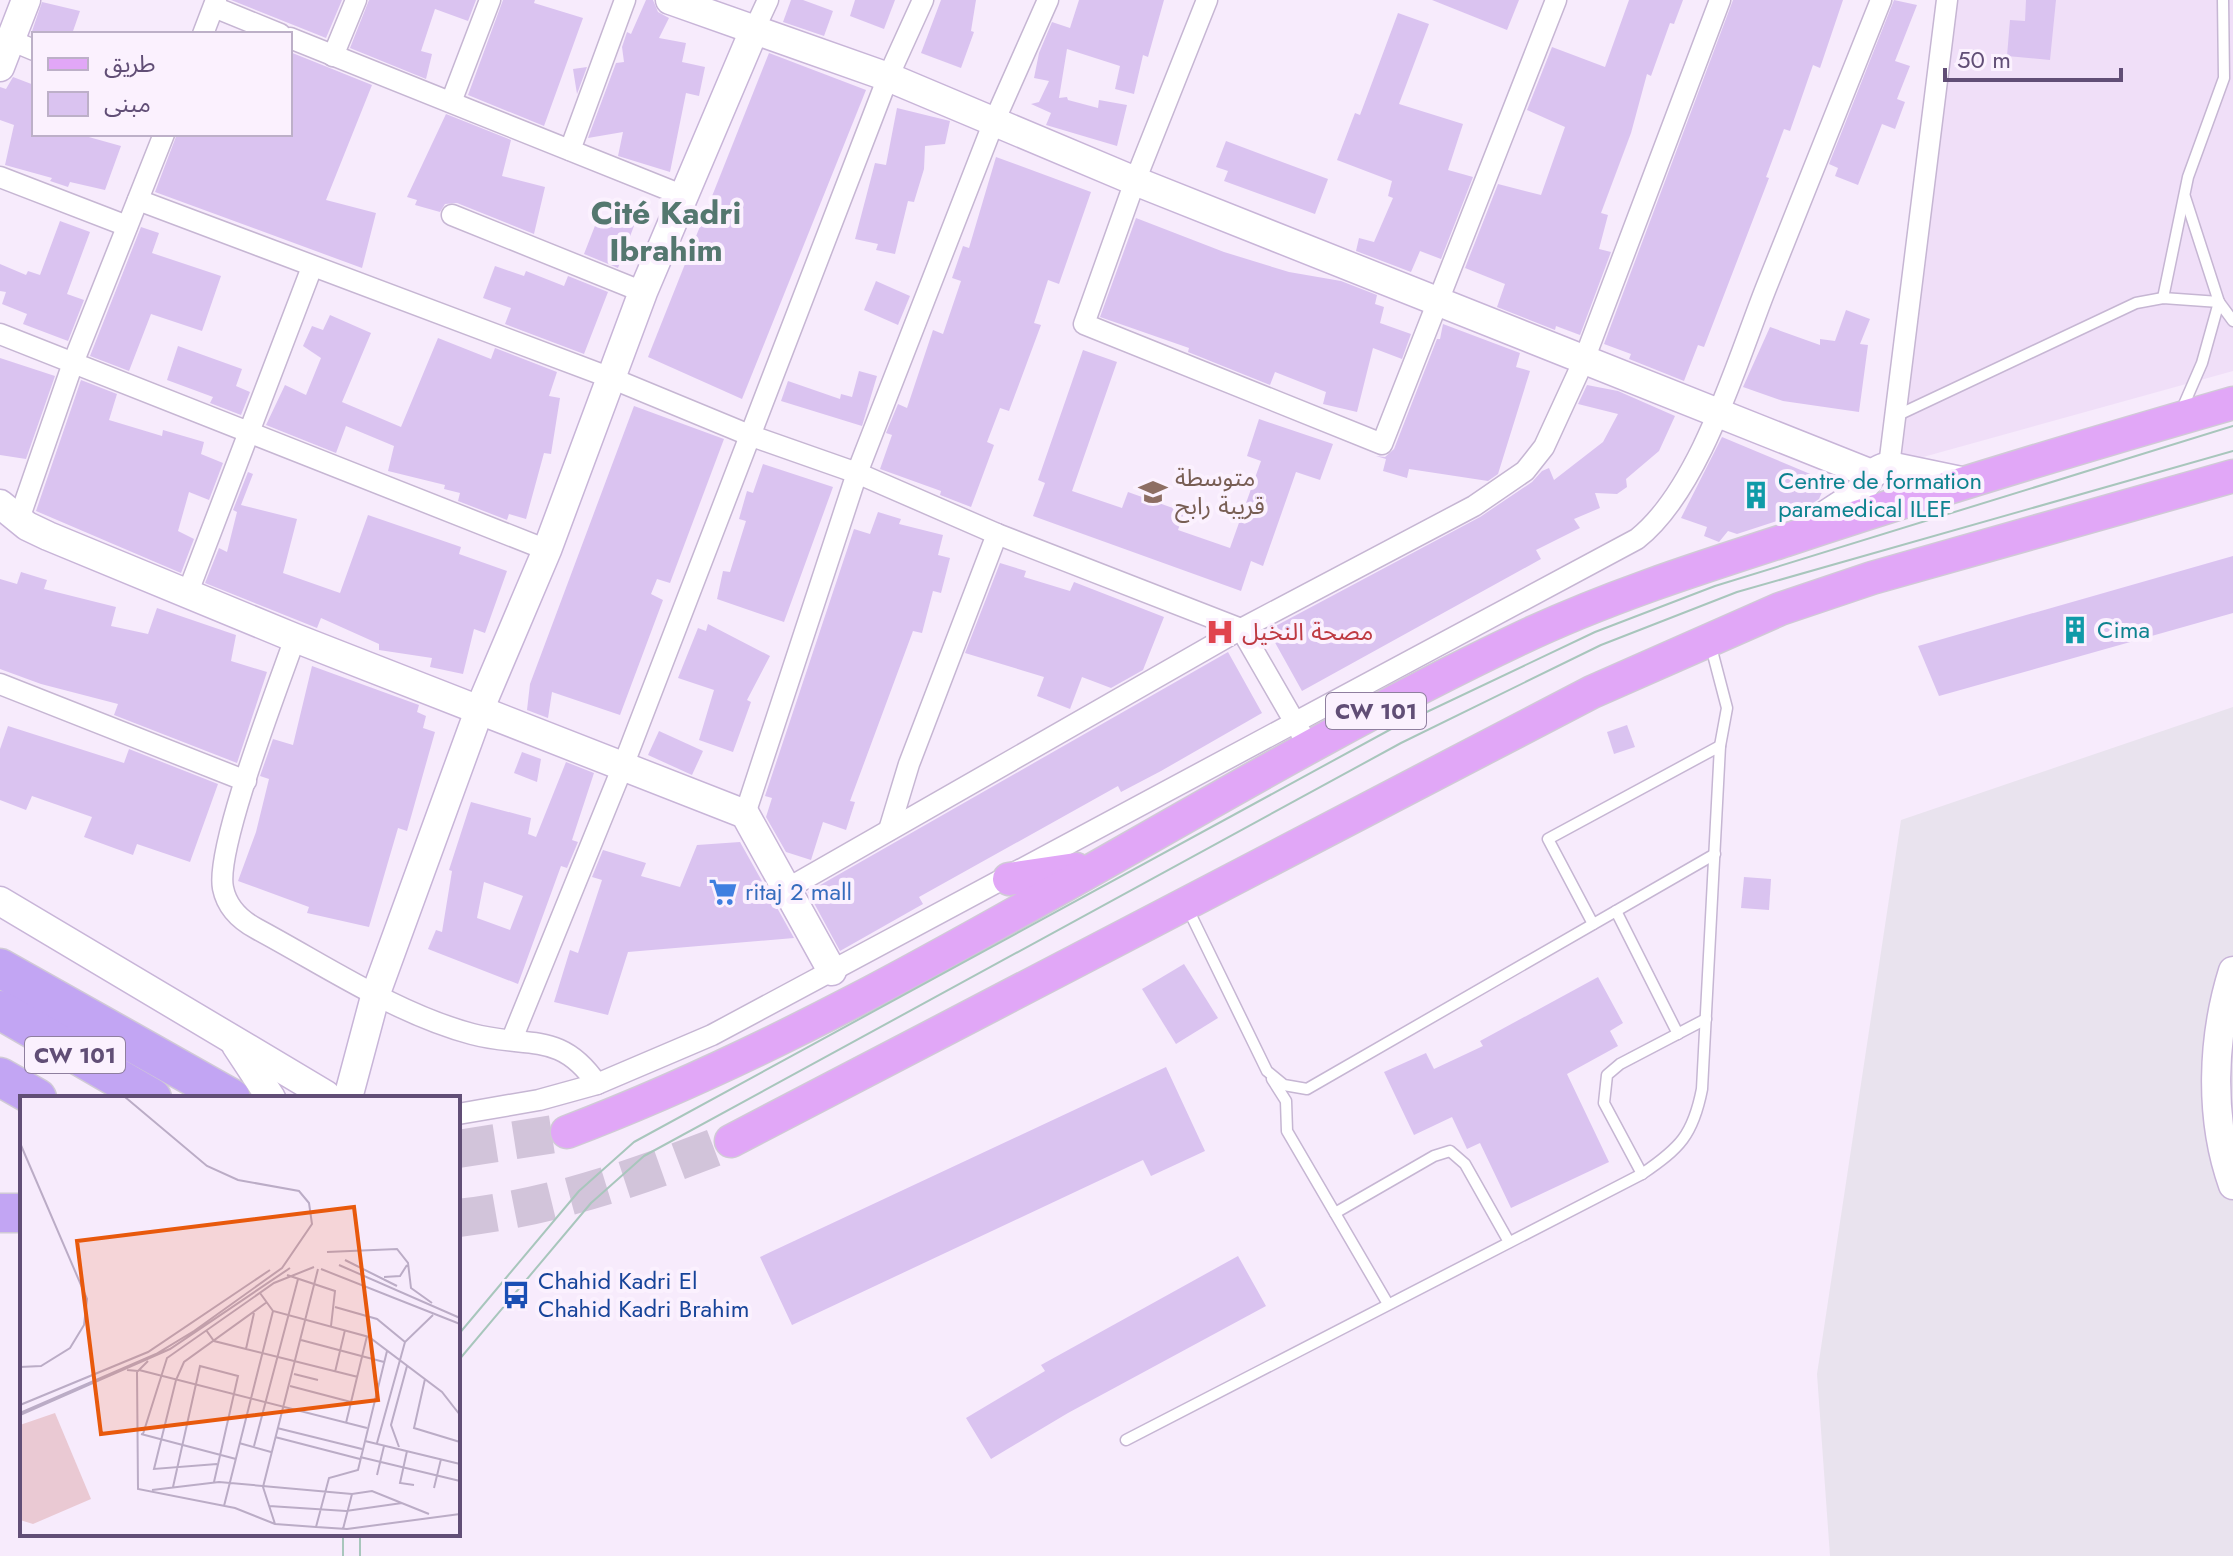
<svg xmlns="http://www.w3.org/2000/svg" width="2233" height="1556" font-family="Jost,'Noto Sans Arabic',sans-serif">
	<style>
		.residential { fill: #f0dff8 }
		.industrial { fill: #e9e3ee }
		.building { fill: #dac3f0; fill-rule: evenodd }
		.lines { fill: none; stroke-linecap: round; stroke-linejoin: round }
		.highway-tunnel { stroke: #d2c4da; stroke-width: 38; stroke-dasharray: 38 19; stroke-linecap: butt }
		.lane-casing { stroke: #c6b6d3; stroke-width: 13 }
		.street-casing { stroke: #c6b6d3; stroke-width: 23 }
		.secondary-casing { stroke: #c8b5d8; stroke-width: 31 }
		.primary-casing { stroke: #d0cad6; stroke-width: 35 }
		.highway-casing { stroke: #d0cad6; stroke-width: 41 }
		.lane { stroke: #fff; stroke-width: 10 }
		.street { stroke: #fff; stroke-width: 20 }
		.secondary { stroke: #fff; stroke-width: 28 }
		.primary { stroke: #e1a7f7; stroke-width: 32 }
		.highway { stroke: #c2a5f3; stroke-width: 38 }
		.tram { stroke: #a8c6bc; stroke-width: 2 }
		.labels { text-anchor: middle; stroke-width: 8; stroke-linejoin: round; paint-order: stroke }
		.shield { fill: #fbf1fe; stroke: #8f7f9f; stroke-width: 2 }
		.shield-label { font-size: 22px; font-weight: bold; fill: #614e76 }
		.education-label { font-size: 24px; fill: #785e54; stroke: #fbf1fe; text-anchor: start }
		.culture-label { font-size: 24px; fill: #0d838f; stroke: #fbf1fe; text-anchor: start }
		.health-label { font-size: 24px; fill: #be3a42; stroke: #fbf1fe; text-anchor: start }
		.shop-label { font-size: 24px; fill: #366cbe; stroke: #fbf1fe; text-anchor: start }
		.transit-label { font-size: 24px; fill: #164399; stroke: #fbf1fe; text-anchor: start }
		.district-label { font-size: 32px; font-weight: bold; fill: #54776f; stroke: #fbf1fe }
		.inset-road { fill: none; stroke: #bbacc6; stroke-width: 2 }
		.view { fill: #e8590c; fill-opacity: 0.15; stroke: #e8590c; stroke-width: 4 }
		.inset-edge { fill: none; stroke: #614e76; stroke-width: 4 }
	</style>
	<rect width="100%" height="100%" fill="#f7ebfc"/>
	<polygon class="residential" points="1948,0 2233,0 2233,371 1880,469"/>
	<polygon class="industrial" points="2233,707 2233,1556 1830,1556 1817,1374 1901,820"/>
	<g class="building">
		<polygon points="231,0 342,0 326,38"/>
		<polygon points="369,0 476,0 468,21 435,9 421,51 432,54 426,79 350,48"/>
		<polygon points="503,0 535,0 534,3 583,18 544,126 468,95"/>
		<polygon points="646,0 653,0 658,12 669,18 659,38 686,43 682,62 705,67 699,96 686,93 670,172 618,156 623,132 588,138 616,63 624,62 622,47 627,32 631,34"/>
		<polygon points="791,0 803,0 833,11 824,36 783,22"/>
		<polygon points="855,0 895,0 884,29 850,16"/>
		<polygon points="941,0 976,0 971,31 974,32 961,68 921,53"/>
		<polygon points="1079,0 1164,0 1148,57 1143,55 1134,94 1115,89 1120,66 1067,49 1059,98 1067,97 1068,100 1098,108 1099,100 1127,105 1117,146 1046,125 1051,113 1031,104 1039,102 1049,81 1034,78 1039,53 1052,22 1070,28"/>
		<polygon points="1432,0 1519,0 1507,30"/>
		<polygon points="1629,0 1683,0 1674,24 1670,23 1651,76 1647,74 1631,133 1601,213 1608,215 1599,249 1611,252 1580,335 1556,326 1555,330 1497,307 1505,284 1465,268 1498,184 1541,195 1565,127 1527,110 1552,47 1605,67"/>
		<polygon points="1733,0 1843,0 1820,68 1813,65 1790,131 1784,129 1766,177 1769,178 1704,347 1698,345 1684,381 1629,359 1631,354 1604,344"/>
		<polygon points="1894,0 1917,5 1895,61 1910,66 1897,99 1905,102 1895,129 1882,124 1858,185 1835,176 1838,168 1829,164"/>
		<polygon points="2026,0 2056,0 2050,60 2007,56 2010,20 2025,21"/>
		<polygon points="42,2 80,11 72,34 31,34"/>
		<polygon points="1398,13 1429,24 1399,104 1463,124 1448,170 1473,177 1441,259 1420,251 1411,272 1356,251 1359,238 1374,242 1393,198 1388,196 1392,181 1337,160 1355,113 1360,115"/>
		<polygon points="290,52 372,85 326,200 376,213 362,268 155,192 177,134 290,134"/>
		<polygon points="769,53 866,90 742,399 648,357"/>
		<polygon points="587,67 577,94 573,69"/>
		<polygon points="13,77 34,85 34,134 78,134 121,146 105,190 70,182 68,187 50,181 52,178 5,165 14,125 0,120 0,87 6,89"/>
		<polygon points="897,108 950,121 945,144 925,146 924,169 914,202 908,201 895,254 876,250 878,244 855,239 875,163 886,165"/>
		<polygon points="446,114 511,140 502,176 545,187 534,234 457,203 445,204 440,212 415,205 417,200 407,197"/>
		<polygon points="1226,141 1328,179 1315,214 1224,181 1228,171 1216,167"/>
		<polygon points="996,157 1091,192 1059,284 1048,280 1034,323 1041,325 1009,411 1000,408 987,442 994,445 971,507 940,495 941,491 880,469 892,435 886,433 898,404 907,408 933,330 943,334 961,281 952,278 963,246 969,248"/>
		<polygon points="617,209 637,218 618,268 584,254 598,218 611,223"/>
		<polygon points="1136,218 1224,252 1289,272 1341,281 1377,295 1375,304 1384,307 1380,323 1411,334 1402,359 1373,348 1357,412 1323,404 1326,392 1275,372 1270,385 1188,352 1189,348 1100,317"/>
		<polygon points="60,221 90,232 67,294 84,300 68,341 23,324 27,314 2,304 6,292 0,291 0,264 26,275 28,271 40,275"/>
		<polygon points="141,227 159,233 152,253 221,276 202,331 151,314 129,371 90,356"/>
		<polygon points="495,266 524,276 526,271 564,286 568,276 608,292 584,354 505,324 511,308 483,298"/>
		<polygon points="876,281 910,296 898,325 864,310"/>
		<polygon points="1846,310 1870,319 1860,344 1868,345 1859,412 1783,401 1743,387 1770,327 1820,345 1820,339 1835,341"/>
		<polygon points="330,315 371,333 342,402 401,427 438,338 491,359 495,348 557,372 549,396 560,398 551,454 544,453 526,519 509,514 507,520 458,501 460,493 444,489 445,485 388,471 394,446 346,426 336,453 266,425 285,385 306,395 321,358 303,346 312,326 323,330"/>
		<polygon points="1443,324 1520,353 1516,367 1530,371 1498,474 1488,481 1409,469 1407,478 1383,471 1386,459 1376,456 1385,457 1394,449 1437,339 1440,339"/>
		<polygon points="178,346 242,369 236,386 250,392 241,415 210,403 213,397 167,380"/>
		<polygon points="1083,350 1117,362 1072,491 1122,508 1128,492 1184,512 1178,530 1230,548 1261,461 1247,456 1259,419 1333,444 1320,480 1296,472 1263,566 1251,561 1241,591 1033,516 1045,483 1038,480"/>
		<polygon points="0,358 55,376 26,459 0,455"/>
		<polygon points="859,371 877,376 862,426 781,401 788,381 840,399 841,394 852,397"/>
		<polygon points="81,380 117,394 109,420 162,436 163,430 204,442 201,454 223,463 209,500 189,492 178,531 194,539 181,573 36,511"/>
		<polygon points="1587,385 1618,391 1675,416 1659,451 1626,479 1627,487 1617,494 1595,493 1600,508 1574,519 1580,528 1536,550 1541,559 1302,691 1268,630 1480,517 1532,482 1542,471 1549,468 1554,480 1603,442 1618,414 1578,404"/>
		<polygon points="634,406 724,439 670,583 657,579 651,594 663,600 620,715 552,692 548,718 527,710 530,684"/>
		<polygon points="1722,437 1827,481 1819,499 1795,515 1737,534 1728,531 1719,542 1704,536 1707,527 1681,518"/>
		<polygon points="763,464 833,487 784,622 717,599 723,571 730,572 746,521 739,519 747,491 753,493"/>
		<polygon points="248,472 253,474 241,505 297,519 283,573 340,593 368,515 461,547 459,554 507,571 485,633 474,629 463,674 430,667 432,658 379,650 379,644 321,618 317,628 205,583 219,548 227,552 237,512 233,510"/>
		<polygon points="878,512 901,519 899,524 943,535 938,555 950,558 941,593 933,591 922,633 913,631 850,801 855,802 846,830 823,822 811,860 786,852 766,817 772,798 765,796 854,529 870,534"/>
		<polygon points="2233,556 2233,613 1939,696 1918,646"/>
		<polygon points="1000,563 1026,571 1024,577 1070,591 1074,582 1164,617 1143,670 1111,688 1082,677 1070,709 1037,696 1044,677 965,653"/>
		<polygon points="21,572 47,580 44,589 116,607 111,626 148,634 157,608 236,635 231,661 267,672 237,763 114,715 118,704 41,684 0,669 0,579 17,584"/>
		<polygon points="708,624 770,656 747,700 751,702 733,752 699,740 714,690 678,678 698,628 706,631"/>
		<polygon points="1228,652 1262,713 1161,771 1121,792 1118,786 919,897 923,904 840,951 808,892"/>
		<polygon points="312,666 419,705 417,712 426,716 423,728 435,732 407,831 398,828 369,927 307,913 309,907 238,881 256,832 269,779 260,776 273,739 293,745"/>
		<polygon points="1627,725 1635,747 1614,754 1607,732"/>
		<polygon points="8,726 124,763 129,749 218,784 190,862 137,844 133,855 84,837 92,817 32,796 26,810 0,800 0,749"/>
		<polygon points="659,731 703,751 692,775 648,755"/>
		<polygon points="522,752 541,759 537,782 514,773"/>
		<path d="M566,762L594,773L572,840L578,842L567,868L561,866L518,984L428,949L436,930L442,932L452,871L449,870L471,802L531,818L528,834L536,837ZM484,882L523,896L510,930L477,918Z"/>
		<polygon points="740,842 794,938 628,952 608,1015 554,1002 570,950 578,953 602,880 592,877 603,850 646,863 641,876 680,887 697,845"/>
		<polygon points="1744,877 1771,879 1769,910 1741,908"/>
		<polygon points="1184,964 1218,1018 1176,1044 1142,989"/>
		<polygon points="1598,977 1623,1023 1610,1031 1618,1046 1567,1074 1609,1162 1511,1208 1480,1143 1467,1149 1452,1117 1414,1135 1384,1072 1426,1053 1434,1069 1483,1046 1480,1041"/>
		<polygon points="1166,1067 1205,1151 1151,1176 1143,1160 792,1325 760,1257"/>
		<polygon points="1238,1256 1266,1306 1068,1413 991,1459 966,1418 1045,1371 1041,1365"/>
	</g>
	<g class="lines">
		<g class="highway-tunnel">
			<polyline points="458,1149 567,1132"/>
			<path d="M458,1218C554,1207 642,1176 731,1141"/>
		</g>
		<defs>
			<g id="lane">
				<polyline points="2185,197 2219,302 2233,321"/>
				<polyline points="2163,298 2188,177 2224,78 2223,0"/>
				<polyline points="2182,409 2202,363 2219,302"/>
				<polyline points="1896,416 2136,303 2163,298 2219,302"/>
				<polyline points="1710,643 1727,708 1720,746"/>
				<polyline points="1187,907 1267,1071 1284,1085 1307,1089 1715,854"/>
				<polyline points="1616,911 1678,1034"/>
				<polyline points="1272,1079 1286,1101 1287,1131 1388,1304"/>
				<polyline points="1642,1174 1604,1103 1607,1075 1620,1064 1706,1019"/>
				<polyline points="1335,1213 1434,1156 1450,1151 1465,1164 1509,1242"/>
				<path d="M1126,1440L1642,1174C1680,1148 1693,1135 1702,1089L1720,746L1548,839L1593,924"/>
			</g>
			<g id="street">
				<polyline points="1207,0 1135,181 1084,324 1382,444 1556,0"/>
				<polyline points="214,7 280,34"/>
				<polyline points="755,28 768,0"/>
				<polyline points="203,34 216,0"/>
				<polyline points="290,38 684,196"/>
				<polyline points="10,40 34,50"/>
				<polyline points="333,56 356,0"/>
				<polyline points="451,102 490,0"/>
				<polyline points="570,150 625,0"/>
				<polyline points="0,177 127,226"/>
				<polyline points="138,200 611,378 749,435 857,473 997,534 1241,629 1301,733"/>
				<polyline points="452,215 643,292"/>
				<polyline points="0,334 547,550"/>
				<polyline points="1889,466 1947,0"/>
				<polyline points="19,519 73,363 164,134"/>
				<polyline points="188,592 312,267"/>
				<path d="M295,638C279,684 215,848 223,888C227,908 240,920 257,929C326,966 397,1014 472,1034C528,1049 560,1030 597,1084"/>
				<polyline points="0,684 246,781"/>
				<polyline points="745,814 857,473 993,124 1048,0"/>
				<polyline points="889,830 909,764 997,534"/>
				<polyline points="785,890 1241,629 1474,506 1525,471 1544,447 1584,360 1720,0"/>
				<polyline points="512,1039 623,766 888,77 923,0"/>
				<path d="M458,1114L539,1100L597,1084L712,1035L1637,539C1700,489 1736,364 1766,288C1804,192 1843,96 1881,0"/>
			</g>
			<g id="secondary">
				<polyline points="670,0 888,77 1135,181 1869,473"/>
				<polyline points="0,67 26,0"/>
				<polyline points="0,504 27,526 48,536 295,638 745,814 832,971"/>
				<path d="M1807,527C1823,516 1841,506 1857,494C1872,482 1864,473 1889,466L1961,481"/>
				<polyline points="0,901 326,1095"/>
				<path d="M2233,971C2212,1038 2209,1118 2233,1185"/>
				<polyline points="236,1045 271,1098"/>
				<polyline points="348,1098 376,993 480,708 547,550 643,292 755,28"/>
			</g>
			<g id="primary">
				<polyline points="1009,879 1076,869"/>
				<path d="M567,1132C902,1005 1196,792 1519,639C1605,598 1696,569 1786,540C1934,491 2083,446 2233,403"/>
				<polyline points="731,1141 1592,692 1780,609 1872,578 2233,476"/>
			</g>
			<g id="highway">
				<polyline points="0,968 231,1098"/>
				<polyline points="0,1010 152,1098"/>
				<polyline points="0,1077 37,1098"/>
				<polyline points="0,1213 22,1213"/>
			</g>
		</defs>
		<use href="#lane" class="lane-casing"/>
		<use href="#street" class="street-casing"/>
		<use href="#secondary" class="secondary-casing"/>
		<use href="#primary" class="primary-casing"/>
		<use href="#highway" class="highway-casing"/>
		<use href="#lane" class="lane"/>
		<use href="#street" class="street"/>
		<use href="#secondary" class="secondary"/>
		<use href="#primary" class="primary"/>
		<use href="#highway" class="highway"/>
		<g class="tram">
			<polyline points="458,1335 579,1191 634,1142 1393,728 1595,632 1715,586 2233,426"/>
			<polyline points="458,1361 591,1203 644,1156 1401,743 1601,645 1737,592 2233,451"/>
			<polyline points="343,1556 343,1534"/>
			<polyline points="360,1556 360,1534"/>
		</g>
	</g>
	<defs>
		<symbol id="school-bare" viewBox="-9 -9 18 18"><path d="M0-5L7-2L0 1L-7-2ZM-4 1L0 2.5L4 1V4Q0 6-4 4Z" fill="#8d6e63" stroke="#fbf1fe" stroke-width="2.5" paint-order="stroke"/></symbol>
		<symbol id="building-bare" viewBox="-9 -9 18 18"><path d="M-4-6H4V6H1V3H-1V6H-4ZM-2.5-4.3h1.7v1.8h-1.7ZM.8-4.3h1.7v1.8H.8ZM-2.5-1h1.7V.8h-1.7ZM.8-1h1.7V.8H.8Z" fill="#0f9aa8" stroke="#fbf1fe" stroke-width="2.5" paint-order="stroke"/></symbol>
		<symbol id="hospital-bare" viewBox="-9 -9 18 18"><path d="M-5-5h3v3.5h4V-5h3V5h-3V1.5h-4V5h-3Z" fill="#e0444e" stroke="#fbf1fe" stroke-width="2.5" paint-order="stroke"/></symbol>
		<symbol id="supermarket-bare" viewBox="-9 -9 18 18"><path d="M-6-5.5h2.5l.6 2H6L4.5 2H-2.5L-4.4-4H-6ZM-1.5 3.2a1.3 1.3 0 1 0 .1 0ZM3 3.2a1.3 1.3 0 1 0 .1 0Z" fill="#3f7fe0" stroke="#fbf1fe" stroke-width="2.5" paint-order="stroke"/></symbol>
		<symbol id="bus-bare" viewBox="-9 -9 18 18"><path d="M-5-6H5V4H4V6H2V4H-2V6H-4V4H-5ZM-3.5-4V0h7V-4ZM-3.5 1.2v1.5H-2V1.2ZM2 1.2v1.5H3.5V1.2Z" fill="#1a4fb4" stroke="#fbf1fe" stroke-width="2.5" paint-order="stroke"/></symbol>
	</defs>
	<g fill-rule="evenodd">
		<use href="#school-bare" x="1133" y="472" width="40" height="40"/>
		<use href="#building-bare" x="1736" y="475" width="40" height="40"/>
		<use href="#building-bare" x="2055" y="610" width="40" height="40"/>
		<use href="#hospital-bare" x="1200" y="612" width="40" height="40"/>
		<use href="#supermarket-bare" x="703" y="872" width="40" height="40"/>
		<use href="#bus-bare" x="496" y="1275" width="40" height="40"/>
	</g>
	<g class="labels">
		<g class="shield">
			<rect x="1326" y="693" width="100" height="36" rx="6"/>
			<rect x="25" y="1037" width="100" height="36" rx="6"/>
		</g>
		<g class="shield-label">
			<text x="1376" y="719">CW 101</text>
			<text x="75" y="1063">CW 101</text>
		</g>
		<g class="education-label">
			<text x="1175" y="486">متوسطة<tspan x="1175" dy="28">قريبة رابح</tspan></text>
		</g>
		<g class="culture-label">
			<text x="1778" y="489">Centre de formation<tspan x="1778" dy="28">paramedical ILEF</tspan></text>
			<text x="2097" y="638">Cima</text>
		</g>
		<g class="health-label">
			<text x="1242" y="640">مصحة النخيل</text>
		</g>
		<g class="shop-label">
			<text x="745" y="900">ritaj 2 mall</text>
		</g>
		<g class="transit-label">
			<text x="538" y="1289">Chahid Kadri El<tspan x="538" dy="28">Chahid Kadri Brahim</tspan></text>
		</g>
		<g class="district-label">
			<text x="666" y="224">Cité Kadri<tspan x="666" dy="37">Ibrahim</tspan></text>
		</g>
	</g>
	<g transform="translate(20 1096)">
		<rect width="440" height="440" fill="#f7ebfc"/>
		<path d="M35,317L71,403L13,428L0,424V329Z" fill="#eac9d3"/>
		<path class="inset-road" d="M0,47L67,203L64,229L50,252L21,270L0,271M307,156L377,153L388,167L391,192L412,207M325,164L377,190M319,169L440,222M301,173L440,228M267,179L315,195L311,230M364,181L380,180L387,169M240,197L253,215L349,241L422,296L440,319M315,211L357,223L385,246M186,234L194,245L338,281M281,244L364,266M226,253L234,217M107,274L118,275L128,265M119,274L347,332M117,275L118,393L215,412L255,428L296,431L327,433L440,418M315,276L325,234M274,278L298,284M405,283L394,332L440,346M270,290L331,306M0,309L128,256L250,174M0,317L136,258L174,235L262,172L292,128L289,107L279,95L218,84L187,70L105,1M0,319L150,253L270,172M326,327L347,240M257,332L342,353M121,338L216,363M123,338L147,262L254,187L294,171M255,341L340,363M345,345L440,368M219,347L251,356M357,347L385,246L413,219M234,350L278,183M379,351L371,329L387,270M387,355L380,387L394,389M340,361L440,385M197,368L134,373L156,284L164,266L247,206M357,379L364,350M153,391L180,270L218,280L194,386M414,392L421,363M132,394L199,386L332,398L352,395L409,418M204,410L253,215M249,410L326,415L382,407M255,428L243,391L298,173M296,431L309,382L338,374L367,255M323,433L332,398"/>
		<path class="view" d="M334,111L358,304L81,338L57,145Z"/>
		<rect width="440" height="440" class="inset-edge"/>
	</g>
	<rect x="32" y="32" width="260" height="104" fill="#fbf1fe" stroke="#bdb0c8" stroke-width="2"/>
	<rect x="48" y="58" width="40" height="12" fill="#e1a7f7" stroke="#bdb0c8" stroke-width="2"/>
	<text x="104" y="72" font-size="24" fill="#614e76">طريق</text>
	<rect x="48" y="92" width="40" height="24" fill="#dac3f0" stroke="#bdb0c8" stroke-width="2"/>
	<text x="104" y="112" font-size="24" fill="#614e76">مبنى</text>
	<path d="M1945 68v12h176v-12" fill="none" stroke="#614e76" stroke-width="4"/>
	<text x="1957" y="68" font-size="24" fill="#614e76" stroke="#fbf1fe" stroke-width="6" paint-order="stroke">50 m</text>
</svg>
